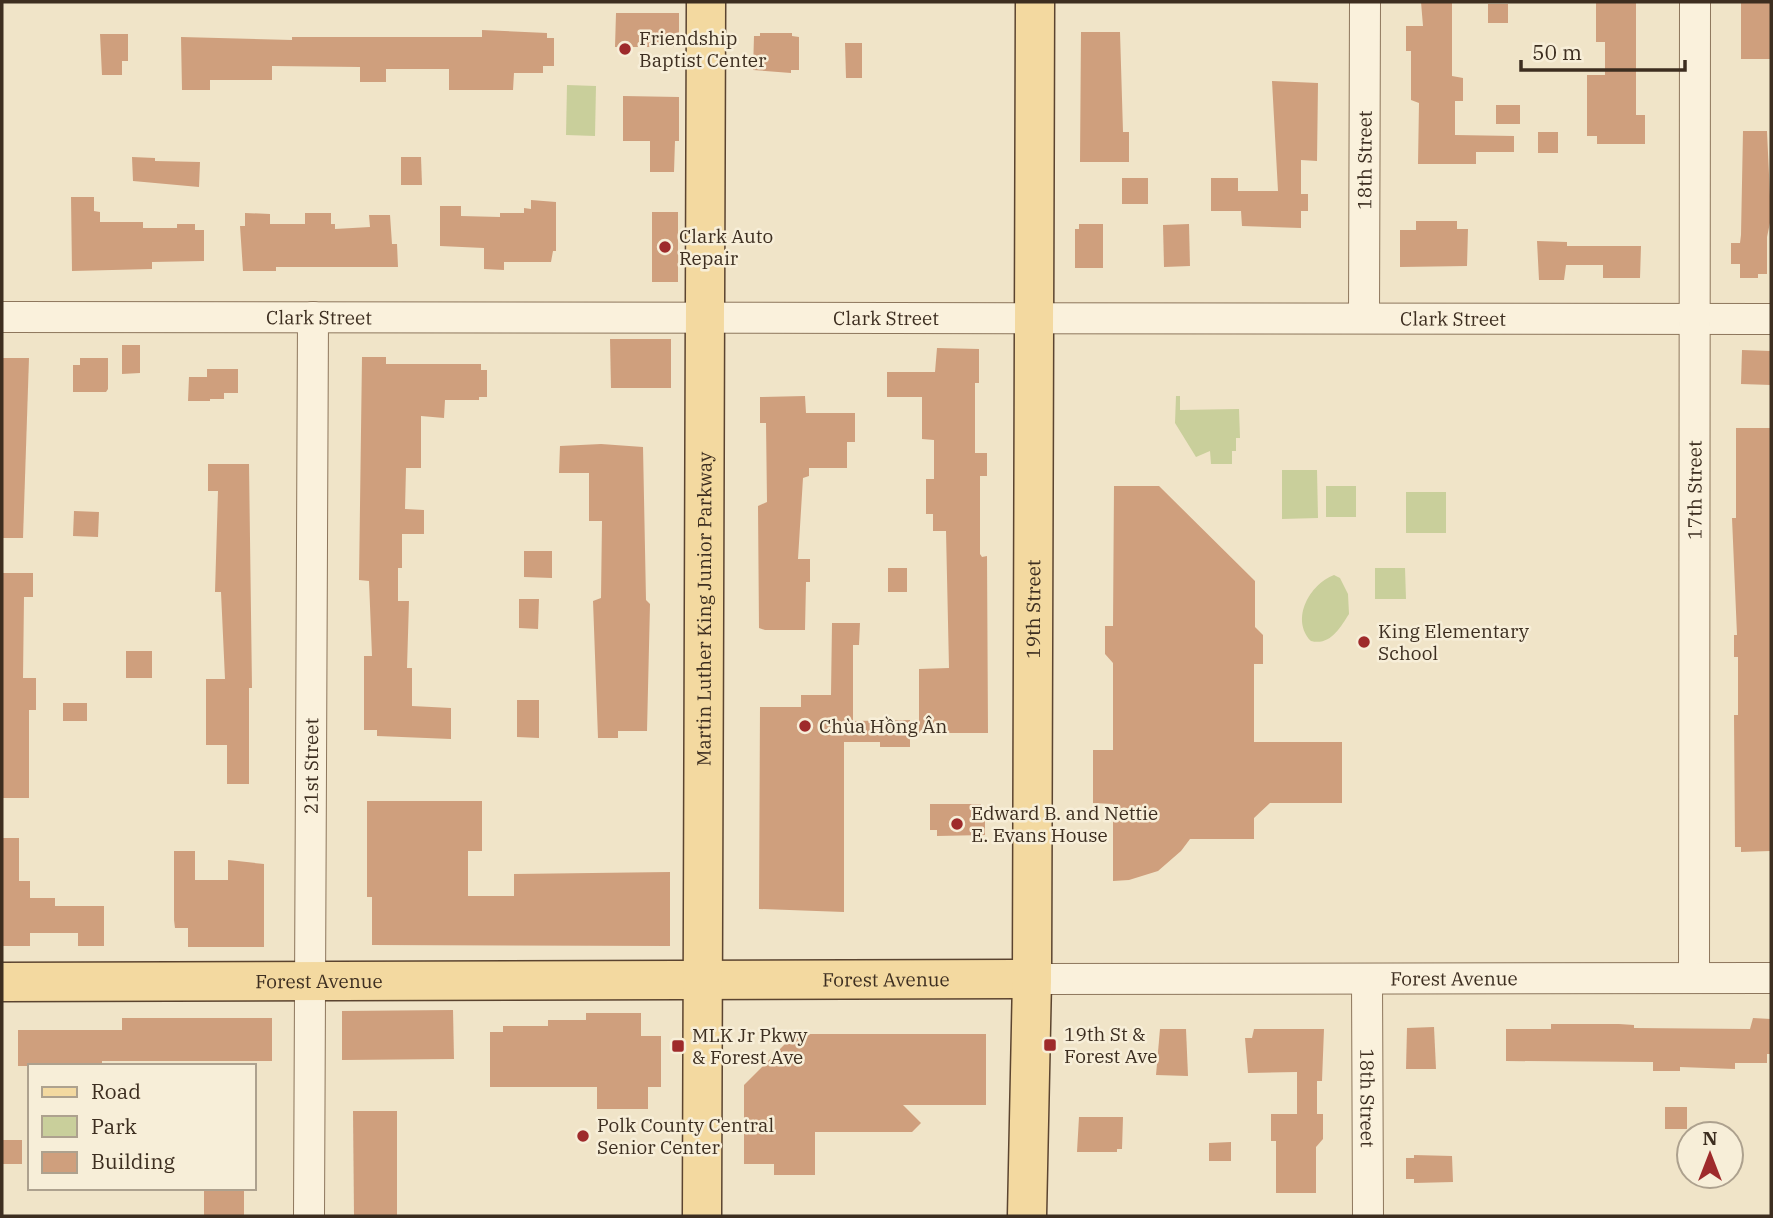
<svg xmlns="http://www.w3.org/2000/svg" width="1773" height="1218" font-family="'IBM Plex Serif',serif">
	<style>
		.green { fill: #c9cf9b }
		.building { fill: #cf9f7d }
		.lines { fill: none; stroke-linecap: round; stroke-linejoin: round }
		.minor-casing { stroke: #8d765c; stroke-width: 32 }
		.major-casing { stroke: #5b4430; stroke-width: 41 }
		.minor { stroke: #faf1dc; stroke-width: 30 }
		.major { stroke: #f3d9a0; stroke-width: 38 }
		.poi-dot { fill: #9e2a2b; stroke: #f7eed8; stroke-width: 2.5 }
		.labels { text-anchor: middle; stroke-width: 5; stroke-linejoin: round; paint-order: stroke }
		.poi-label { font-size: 19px; fill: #3d2e20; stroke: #f7eed8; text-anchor: start }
		.street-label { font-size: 19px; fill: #3d2e20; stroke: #f7eed8 }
	</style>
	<rect width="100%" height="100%" fill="#f0e4c8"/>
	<g class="green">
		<polygon points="567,85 596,86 595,136 566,135"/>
		<polygon points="1176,396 1180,396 1180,410 1239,409 1240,438 1236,438 1236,451 1232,451 1232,464 1211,464 1210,451 1196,457 1175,423"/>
		<polygon points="1282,470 1317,470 1318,518 1282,519"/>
		<rect x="1326" y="486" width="30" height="31"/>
		<rect x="1406" y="492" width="40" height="41"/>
		<polygon points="1375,568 1405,568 1406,599 1375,599"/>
		<path d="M1334,575L1340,578L1348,594L1349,614C1340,628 1330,646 1311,641C1290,619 1310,584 1334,575Z"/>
	</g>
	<g class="building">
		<polygon points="1421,2 1452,2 1452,76 1463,78 1463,101 1455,101 1455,135 1514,136 1514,152 1476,152 1476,164 1418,164 1419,103 1411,100 1411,51 1406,51 1406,26 1423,26"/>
		<polygon points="1596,2 1636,2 1636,115 1645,115 1645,144 1597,144 1597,136 1587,136 1587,75 1605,75 1605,42 1596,42"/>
		<rect x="1741" y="2" width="30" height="57"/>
		<rect x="1488" y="4" width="20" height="19"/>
		<polygon points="616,13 679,13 679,47 615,47"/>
		<polygon points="482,30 547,33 547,38 554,38 554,66 543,66 543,73 514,73 513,90 449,90 449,69 386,69 386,82 360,82 360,67 272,66 272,80 210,80 210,90 182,90 181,37 292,40 292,37 482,37"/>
		<polygon points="1081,32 1120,32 1123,132 1129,132 1129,162 1080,162"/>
		<polygon points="760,33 792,33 792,36 799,37 799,70 791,70 791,73 753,70 754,36 760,36"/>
		<polygon points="100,34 128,34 128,61 122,61 122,75 102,75"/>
		<polygon points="845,43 862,43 862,78 846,78"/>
		<polygon points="1272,81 1318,83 1317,161 1301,160 1301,194 1308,194 1308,211 1301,211 1301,228 1242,226 1241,211 1211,211 1211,178 1238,178 1238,191 1278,191"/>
		<polygon points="623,96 679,97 679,141 675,141 674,172 650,172 650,141 623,141"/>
		<rect x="1496" y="105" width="24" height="19"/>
		<polygon points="1743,131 1767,131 1771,218 1767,237 1767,274 1758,274 1758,278 1740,278 1740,264 1731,264 1731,243 1740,243 1741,235"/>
		<rect x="1538" y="132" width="20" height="21"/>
		<polygon points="132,157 155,158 155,161 200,162 199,187 133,181"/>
		<polygon points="401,157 421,157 422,185 401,185"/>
		<rect x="1122" y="178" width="26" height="26"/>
		<polygon points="71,197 94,197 94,211 100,212 100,222 143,222 143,228 177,228 177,224 195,224 195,230 204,230 204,261 152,262 152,269 72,271"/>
		<polygon points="531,200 556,202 556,251 553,251 551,262 504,262 504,270 484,269 484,248 440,246 440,206 461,206 461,216 500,217 500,213 524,213 524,208 531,209"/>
		<rect x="652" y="212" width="26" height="70"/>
		<polygon points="245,213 270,214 270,224 305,224 305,213 331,213 331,224 335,224 335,229 370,227 369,215 390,215 392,244 397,244 398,267 276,267 276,271 243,271 240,226 245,226"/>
		<polygon points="1416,221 1457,221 1457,229 1468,229 1467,266 1400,267 1400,230 1416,230"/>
		<polygon points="1079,224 1103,224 1103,268 1075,268 1075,229 1079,229"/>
		<polygon points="1189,224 1190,266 1164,267 1163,225"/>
		<polygon points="1537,241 1567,242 1567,246 1641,246 1640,278 1603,278 1603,265 1566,265 1564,280 1539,280"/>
		<polygon points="610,339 671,339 671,388 611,388"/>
		<polygon points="122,345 140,345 140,373 122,374"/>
		<polygon points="937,348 979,349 979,383 975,383 975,453 987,453 987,476 980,476 980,554 982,557 987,556 988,733 919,733 919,669 949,668 946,531 933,531 933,514 926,514 926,479 934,479 934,440 922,439 922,397 887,397 887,372 935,372"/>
		<polygon points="1742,350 1771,351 1771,385 1741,384"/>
		<polygon points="362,357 386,357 386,364 481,364 481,370 487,370 487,397 479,397 479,400 445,400 444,418 421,416 421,468 406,468 405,509 424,510 424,534 402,534 402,568 398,568 398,601 409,601 407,668 412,668 412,706 451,708 451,739 377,736 377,730 364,730 364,656 372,656 369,581 359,580"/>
		<polygon points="2,358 29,358 23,538 2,538"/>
		<polygon points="80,358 108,358 108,389 106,392 73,392 73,365 80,365"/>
		<polygon points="207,369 238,369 238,393 224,393 224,399 210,399 210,401 188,401 189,377 207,377"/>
		<polygon points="805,396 806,413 855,413 855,442 847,442 847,468 809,468 809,476 803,478 798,559 810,559 810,582 806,582 805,630 765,630 759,628 758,506 767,502 766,423 760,423 760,397"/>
		<polygon points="1736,428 1771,428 1770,851 1741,852 1741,847 1735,847 1734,715 1738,715 1738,657 1734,657 1734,635 1737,635 1732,518 1736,518"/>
		<polygon points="601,444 643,447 646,600 650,604 647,731 618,731 618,738 598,738 593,601 601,598 602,521 589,521 589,473 559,473 560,446"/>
		<polygon points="208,464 249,464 252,688 249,688 249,784 227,784 227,745 206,745 206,679 225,679 221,592 215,592 218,491 208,491"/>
		<polygon points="1114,486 1159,486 1255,581 1255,627 1263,635 1263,664 1254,664 1254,742 1342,742 1342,803 1270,803 1254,818 1254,839 1190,839 1181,851 1158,871 1129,880 1113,881 1113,804 1093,803 1093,750 1113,750 1113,663 1105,654 1105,626 1113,626"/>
		<polygon points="74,511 99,512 98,537 73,536"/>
		<polygon points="524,551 552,551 552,578 524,577"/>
		<rect x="888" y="568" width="19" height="24"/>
		<polygon points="2,573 33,573 33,597 24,597 23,678 36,678 36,710 29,710 29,798 2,798"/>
		<polygon points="519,599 539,599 538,629 519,628"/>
		<polygon points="832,623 860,623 859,645 853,645 853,721 910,720 910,747 880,747 880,742 844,742 844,912 759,909 760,707 801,707 801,695 831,695"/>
		<rect x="126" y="651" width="26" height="27"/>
		<polygon points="517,700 539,700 539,738 517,737"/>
		<rect x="63" y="703" width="24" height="18"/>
		<polygon points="367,801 482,801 482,851 468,851 468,896 514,896 514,874 670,872 670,946 372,945 372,897 367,897"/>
		<polygon points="930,804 981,804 981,811 985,811 985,835 937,836 937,830 930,830"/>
		<polygon points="2,838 19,838 19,881 30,881 30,898 55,898 55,906 104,906 104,946 78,946 78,933 30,933 30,946 2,946"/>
		<polygon points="174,851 195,851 195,880 228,880 228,860 264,864 264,947 188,947 188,928 175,928 174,920"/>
		<polygon points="453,1010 454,1059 342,1060 342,1011"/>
		<polygon points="586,1013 641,1013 641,1036 661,1036 661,1087 648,1087 648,1109 597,1109 597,1087 490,1087 490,1032 503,1032 503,1026 548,1026 548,1020 586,1020"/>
		<polygon points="122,1018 272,1018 272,1061 102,1061 102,1066 18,1066 18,1030 122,1030"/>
		<polygon points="1753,1018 1771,1019 1771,1054 1767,1054 1767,1063 1735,1063 1735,1069 1680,1067 1680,1071 1653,1071 1653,1062 1506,1061 1506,1029 1551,1029 1551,1024 1619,1024 1634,1025 1634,1028 1750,1029"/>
		<polygon points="1434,1027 1436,1069 1406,1069 1407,1028"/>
		<polygon points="1160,1029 1186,1029 1188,1076 1156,1075"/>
		<polygon points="1254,1029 1324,1029 1322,1081 1317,1081 1317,1114 1323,1114 1323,1139 1316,1147 1316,1193 1276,1193 1276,1141 1271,1141 1271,1114 1297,1114 1297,1072 1248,1073 1245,1038 1252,1038"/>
		<polygon points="795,1034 986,1034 986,1105 903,1105 921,1123 912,1132 815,1132 815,1175 774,1175 774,1164 744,1164 744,1085"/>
		<rect x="1665" y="1107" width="22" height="22"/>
		<polygon points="353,1111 397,1111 397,1216 354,1216"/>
		<polygon points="1079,1117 1123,1117 1122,1149 1117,1149 1117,1152 1077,1152"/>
		<rect x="2" y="1140" width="20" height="24"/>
		<polygon points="1231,1142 1231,1161 1209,1161 1209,1143"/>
		<polygon points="1414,1155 1452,1156 1453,1182 1414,1183 1414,1179 1406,1179 1406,1158 1414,1158"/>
		<rect x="204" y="1188" width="40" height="28"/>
	</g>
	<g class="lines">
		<defs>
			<g id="minor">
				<path id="s1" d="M2,317L1771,319"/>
				<path id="s2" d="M1364,318L1365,2"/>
				<path id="s3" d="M1694,978L1695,2"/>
				<path id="s4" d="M1032,979L1771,978"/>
				<path id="s5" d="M1367,979L1368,1216"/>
				<path id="s6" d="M309,1216L313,317"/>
			</g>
			<g id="major">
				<path id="s7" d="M2,982L1032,979"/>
				<path id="s8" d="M702,1216L706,2"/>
				<path id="s9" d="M1027,1216L1032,979L1035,2"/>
			</g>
		</defs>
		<use href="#minor" class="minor-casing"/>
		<use href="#major" class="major-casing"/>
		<use href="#minor" class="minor"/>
		<use href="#major" class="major"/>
	</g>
	<g class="poi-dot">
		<circle cx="625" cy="49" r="7"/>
		<circle cx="665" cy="247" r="7"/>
		<circle cx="1364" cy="642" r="7"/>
		<circle cx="805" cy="726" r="7"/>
		<circle cx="957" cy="824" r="7"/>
		<rect x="1043" y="1038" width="14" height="14" rx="3.5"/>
		<rect x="671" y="1039" width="14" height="14" rx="3.5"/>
		<circle cx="583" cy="1136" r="7"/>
	</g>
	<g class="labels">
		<g class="poi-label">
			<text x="639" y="45">Friendship<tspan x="639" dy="22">Baptist Center</tspan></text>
			<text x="679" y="243">Clark Auto<tspan x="679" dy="22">Repair</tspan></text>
			<text x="1378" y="638">King Elementary<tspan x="1378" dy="22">School</tspan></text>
			<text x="819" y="733">Chùa Hồng Ân</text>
			<text x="971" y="820">Edward B. and Nettie<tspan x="971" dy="22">E. Evans House</tspan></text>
			<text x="1064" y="1041">19th St &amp;<tspan x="1064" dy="22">Forest Ave</tspan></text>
			<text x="692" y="1042">MLK Jr Pkwy<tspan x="692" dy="22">&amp; Forest Ave</tspan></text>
			<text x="597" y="1132">Polk County Central<tspan x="597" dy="22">Senior Center</tspan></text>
		</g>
		<g class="street-label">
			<text dy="7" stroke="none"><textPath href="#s2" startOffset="158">18th Street</textPath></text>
			<text dy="7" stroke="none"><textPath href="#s1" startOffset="317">Clark Street</textPath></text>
			<text dy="7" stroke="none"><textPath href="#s1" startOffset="884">Clark Street</textPath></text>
			<text dy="7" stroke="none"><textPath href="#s1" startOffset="1451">Clark Street</textPath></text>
			<text dy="7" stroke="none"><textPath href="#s3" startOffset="488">17th Street</textPath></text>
			<text dy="7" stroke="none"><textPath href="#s8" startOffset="607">Martin Luther King Junior Parkway</textPath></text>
			<text dy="7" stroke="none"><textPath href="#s9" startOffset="607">19th Street</textPath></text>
			<text dy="7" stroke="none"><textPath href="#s6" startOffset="450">21st Street</textPath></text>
			<text dy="7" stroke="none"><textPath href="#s7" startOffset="884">Forest Avenue</textPath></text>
			<text dy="7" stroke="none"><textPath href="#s4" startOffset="422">Forest Avenue</textPath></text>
			<text dy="7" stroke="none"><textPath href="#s7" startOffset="317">Forest Avenue</textPath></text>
			<text dy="7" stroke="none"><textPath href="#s5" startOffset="119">18th Street</textPath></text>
		</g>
	</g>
	<rect width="1773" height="1218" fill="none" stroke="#3d2e20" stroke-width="7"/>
	<rect x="28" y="1064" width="228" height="126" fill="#f7eed8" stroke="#ada18e" stroke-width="2"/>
	<rect x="42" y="1087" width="35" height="10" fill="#f3d9a0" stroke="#ada18e" stroke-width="2"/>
	<text x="91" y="1099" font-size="21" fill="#3d2e20">Road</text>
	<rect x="42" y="1116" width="35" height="21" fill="#c9cf9b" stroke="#ada18e" stroke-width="2"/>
	<text x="91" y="1134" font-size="21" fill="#3d2e20">Park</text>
	<rect x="42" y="1152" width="35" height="21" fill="#cf9f7d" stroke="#ada18e" stroke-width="2"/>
	<text x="91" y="1169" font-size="21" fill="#3d2e20">Building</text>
	<g transform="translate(1710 1155)"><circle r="33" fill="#f7eed8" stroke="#ada18e" stroke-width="2"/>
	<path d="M0-5L12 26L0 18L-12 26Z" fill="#9e2a2b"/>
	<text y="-10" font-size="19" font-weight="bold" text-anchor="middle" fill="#3d2e20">N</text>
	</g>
	<path d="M1521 60v10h164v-10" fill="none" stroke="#3d2e20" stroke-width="3.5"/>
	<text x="1532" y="60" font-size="21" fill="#3d2e20" stroke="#f7eed8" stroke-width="5" paint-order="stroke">50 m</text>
</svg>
